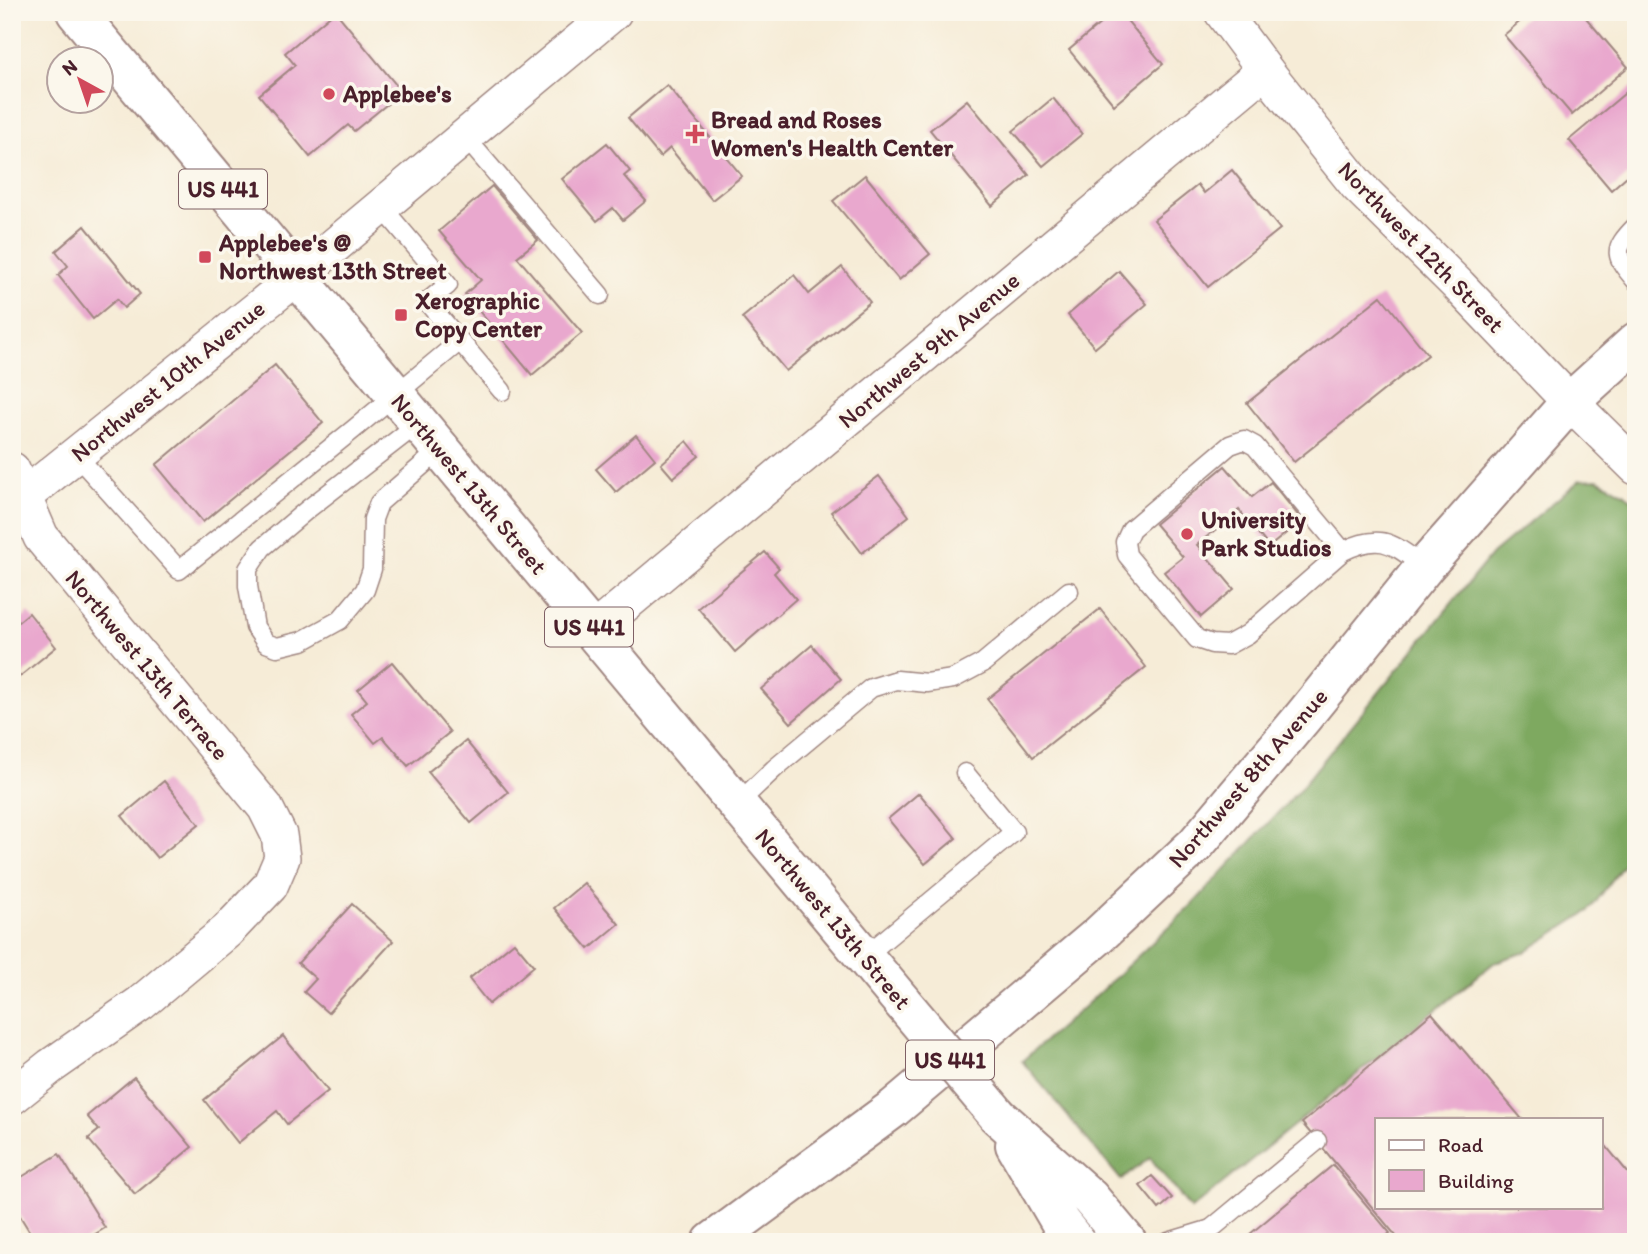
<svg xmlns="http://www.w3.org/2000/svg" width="1648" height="1254" font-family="Itim,sans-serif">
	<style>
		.forest { fill: #7ea961; stroke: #646446; stroke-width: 2 }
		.building { fill: #e9a8ce }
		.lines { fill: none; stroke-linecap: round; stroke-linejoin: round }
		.lane-casing { stroke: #a08681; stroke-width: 21 }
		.street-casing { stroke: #a08681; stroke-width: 38 }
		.secondary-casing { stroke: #a08681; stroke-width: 42 }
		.primary-casing { stroke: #a08681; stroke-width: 42 }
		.lane { stroke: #fff; stroke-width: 18 }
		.street { stroke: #fff; stroke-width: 35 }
		.secondary { stroke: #fff; stroke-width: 38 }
		.primary { stroke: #fff; stroke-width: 38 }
		.primary-bridge-casing { stroke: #a08681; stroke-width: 42; stroke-linecap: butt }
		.primary-bridge { stroke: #fff; stroke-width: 38 }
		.poi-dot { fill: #d1495b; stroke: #fbf7ec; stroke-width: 2.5 }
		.labels { text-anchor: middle; stroke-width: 7; stroke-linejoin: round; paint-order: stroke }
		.shield { fill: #fbf7ec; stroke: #7f6065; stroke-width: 2 }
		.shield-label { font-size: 23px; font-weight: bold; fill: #4a1f2b }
		.poi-label { font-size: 24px; font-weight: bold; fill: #4a1f2b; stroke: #fbf7ec; text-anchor: start }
		.street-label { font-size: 24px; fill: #4a1f2b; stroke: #fbf7ec }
	</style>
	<rect width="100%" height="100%" fill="#fbf7ec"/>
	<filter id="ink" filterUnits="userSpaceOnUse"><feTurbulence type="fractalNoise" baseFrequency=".0143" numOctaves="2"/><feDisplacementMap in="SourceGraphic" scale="14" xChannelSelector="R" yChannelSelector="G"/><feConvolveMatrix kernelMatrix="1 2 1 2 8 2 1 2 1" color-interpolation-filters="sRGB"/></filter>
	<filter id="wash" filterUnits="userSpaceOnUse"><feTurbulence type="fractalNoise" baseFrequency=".00686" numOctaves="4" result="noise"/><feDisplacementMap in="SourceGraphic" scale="28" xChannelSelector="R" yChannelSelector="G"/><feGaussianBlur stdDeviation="1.57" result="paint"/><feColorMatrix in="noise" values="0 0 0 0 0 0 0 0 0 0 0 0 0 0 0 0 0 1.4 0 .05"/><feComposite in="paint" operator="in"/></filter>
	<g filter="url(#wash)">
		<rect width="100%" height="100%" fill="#f6ecd7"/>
		<polygon class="forest" points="1598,479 1624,493 1636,503 1636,848 1589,911 1523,953 1495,962 1191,1209 1150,1158 1121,1180 1022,1061 1086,1005 1192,905 1300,789 1492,554 1580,480"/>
		<g id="blocks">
			<g class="building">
				<polygon points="334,12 336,12 402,92 354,131 348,125 310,157 259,95 295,65 285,53"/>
				<polygon points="1114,12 1120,12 1163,64 1114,105 1069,50"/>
				<polygon points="1531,12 1581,12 1628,67 1572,115 1504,35"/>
				<polygon points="1636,84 1636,168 1611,190 1569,140"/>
				<polygon points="667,85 742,176 712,200 670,148 660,157 628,118"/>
				<polygon points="1053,98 1082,134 1043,166 1013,131"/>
				<polygon points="967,100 1029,175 992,206 930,130"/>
				<polygon points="607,143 630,171 624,176 646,201 623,220 613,208 597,221 562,179"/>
				<polygon points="1232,170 1280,229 1208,287 1154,220 1198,185 1204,193"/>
				<polygon points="865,175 930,254 899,280 833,201"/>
				<polygon points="492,186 538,240 517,257 582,333 532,375 465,294 481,280 439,231"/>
				<polygon points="85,226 140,294 124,308 117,299 93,319 58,275 68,266 56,251"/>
				<polygon points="842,267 870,302 786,371 742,318 794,275 809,294"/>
				<polygon points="1119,271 1147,304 1095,348 1068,315"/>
				<polygon points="1381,296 1428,355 1294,462 1247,403"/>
				<polygon points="275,365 323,423 203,522 156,465"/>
				<polygon points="636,435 655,459 616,492 596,469"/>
				<polygon points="687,441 699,456 673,478 661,464"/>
				<polygon points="1225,466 1252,497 1271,482 1302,520 1269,547 1239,510 1197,545 1234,589 1201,617 1164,572 1183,557 1155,524"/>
				<polygon points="879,476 909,516 862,553 831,512"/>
				<polygon points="765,552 779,568 774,573 796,599 735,652 698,608"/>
				<polygon points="1100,609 1146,667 1033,757 987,699"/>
				<polygon points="29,613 56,647 12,683 12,627"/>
				<polygon points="812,645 841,679 791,723 761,689"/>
				<polygon points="392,662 450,732 408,766 383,737 375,743 351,714 367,701 358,690"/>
				<polygon points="466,741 508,792 471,823 428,772"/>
				<polygon points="164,781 199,824 157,858 122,816"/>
				<polygon points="919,793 956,838 925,864 888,819"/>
				<polygon points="584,883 619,924 589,949 554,908"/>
				<polygon points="352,904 393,941 328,1013 304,992 316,979 298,963"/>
				<polygon points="514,942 534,966 489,1004 469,979"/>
				<polygon points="1432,1013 1522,1119 1377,1119 1377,1207 1601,1207 1601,1140 1629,1174 1636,1168 1636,1242 1401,1242 1302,1123"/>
				<polygon points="283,1036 328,1091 287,1124 277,1111 238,1143 204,1100"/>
				<polygon points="134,1077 192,1147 135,1194 88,1139 99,1130 87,1116"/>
				<polygon points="59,1154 105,1228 82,1242 64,1242 59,1234 47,1242 36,1242 12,1203 12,1183"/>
				<polygon points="1333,1165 1390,1233 1379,1242 1244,1242 1251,1235 1250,1234"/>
				<polygon points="1152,1176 1172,1198 1159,1209 1140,1186"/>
			</g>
		</g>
	</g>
	<g filter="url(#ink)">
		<use href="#blocks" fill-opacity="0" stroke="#a08681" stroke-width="2"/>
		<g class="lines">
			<defs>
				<g id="lane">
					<polyline points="465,137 600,295"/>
					<polyline points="381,206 448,285 427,302 460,341"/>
					<path d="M1636,226C1611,251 1615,256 1636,281"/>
					<polyline points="419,423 308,509 262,548 248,569 248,586 255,627 266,643 277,647 302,641 340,620 365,590 372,569 373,519 379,503 441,449"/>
					<polyline points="76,455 179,570 354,429 460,341 502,391"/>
					<path d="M1343,551L1248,634L1228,645L1212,644L1197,639L1127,555L1125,542L1131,529L1230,445L1244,440L1255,446L1343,551C1383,532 1392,544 1425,567"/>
					<polyline points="737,804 774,769 871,688 897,680 927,683 953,679 983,663 1069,591"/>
					<polyline points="864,957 1014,832 965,773"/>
					<polyline points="1168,1242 1211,1229"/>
					<polyline points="1202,1242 1211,1229 1317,1141"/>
				</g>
				<g id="street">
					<polyline points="1222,12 1265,70 1357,185 1459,286 1570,402 1636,467"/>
					<polyline points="12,470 41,537 265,807 279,835 282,858 270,886 227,931 141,1003 51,1066 12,1097"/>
					<polyline points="12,506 297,277 614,12"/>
					<polyline points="593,631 1265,70"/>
				</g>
				<polyline id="secondary" points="712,1242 894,1108 1099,935 1196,844 1303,717 1426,565 1570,402 1636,342"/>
				<g id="primary">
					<polyline points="76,12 903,1003"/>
					<polyline points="998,1116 1090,1198 1127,1242"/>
					<polyline points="1015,1145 1060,1222 1076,1242"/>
				</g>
			</defs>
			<use href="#lane" class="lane-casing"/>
			<use href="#street" class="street-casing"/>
			<use href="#secondary" class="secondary-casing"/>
			<use href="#primary" class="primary-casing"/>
			<use href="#lane" class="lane"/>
			<use href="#street" class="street"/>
			<use href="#secondary" class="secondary"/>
			<use href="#primary" class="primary"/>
			<defs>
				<polyline id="primary-bridge" points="903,1003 998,1116"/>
			</defs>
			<use href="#primary-bridge" class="primary-bridge-casing"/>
			<use href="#primary-bridge" class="primary-bridge"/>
		</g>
	</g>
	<g class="poi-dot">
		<circle cx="329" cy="94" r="7"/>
		<path d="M691.5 123.5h7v7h7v7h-7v7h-7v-7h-7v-7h7z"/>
		<rect x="198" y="250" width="14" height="14" rx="3.5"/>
		<rect x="394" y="308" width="14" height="14" rx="3.5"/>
		<circle cx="1187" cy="534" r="7"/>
	</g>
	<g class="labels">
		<g class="shield">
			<rect x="179" y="169.5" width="88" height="39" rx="5"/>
			<rect x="545" y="607.5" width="88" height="39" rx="5"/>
			<rect x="906" y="1040.5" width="88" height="39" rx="5"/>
		</g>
		<g class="shield-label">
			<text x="223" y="197">US 441</text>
			<text x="589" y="635">US 441</text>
			<text x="950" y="1068">US 441</text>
		</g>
		<g class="poi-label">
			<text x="343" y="102">Applebee's</text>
			<text x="711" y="128">Bread and Roses<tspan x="711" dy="28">Women's Health Center</tspan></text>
			<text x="219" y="251">Applebee's @<tspan x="219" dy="28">Northwest 13th Street</tspan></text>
			<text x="415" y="309">Xerographic<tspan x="415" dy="28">Copy Center</tspan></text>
			<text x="1201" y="528">University<tspan x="1201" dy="28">Park Studios</tspan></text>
		</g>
		<g class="street-label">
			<text transform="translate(1421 247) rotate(46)" y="8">Northwest 12th Street</text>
			<text transform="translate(929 350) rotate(-40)" y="8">Northwest 9th Avenue</text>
			<text transform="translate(168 381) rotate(-39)" y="8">Northwest 10th Avenue</text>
			<text transform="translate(469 484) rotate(50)" y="8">Northwest 13th Street</text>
			<text transform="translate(147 665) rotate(50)" y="8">Northwest 13th Terrace</text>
			<text transform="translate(1248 778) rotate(-49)" y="8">Northwest 8th Avenue</text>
			<text transform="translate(833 919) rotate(50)" y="8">Northwest 13th Street</text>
		</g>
	</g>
	<rect width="1648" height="1254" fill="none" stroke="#fbf7ec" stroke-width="42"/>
	<rect x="1375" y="1118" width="228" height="91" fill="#fbf7ec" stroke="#b4a19f" stroke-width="2"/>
	<rect x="1389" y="1140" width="35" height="10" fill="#ffffff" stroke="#b4a19f" stroke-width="2"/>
	<text x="1438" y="1152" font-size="21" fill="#4a1f2b">Road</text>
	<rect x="1389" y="1170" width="35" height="21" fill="#e9a8ce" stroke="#b4a19f" stroke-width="2"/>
	<text x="1438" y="1188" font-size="21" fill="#4a1f2b">Building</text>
	<g transform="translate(80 80) rotate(320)"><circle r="33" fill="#fbf7ec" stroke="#b4a19f" stroke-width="2"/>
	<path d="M0-5L12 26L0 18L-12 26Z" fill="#d1495b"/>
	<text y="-10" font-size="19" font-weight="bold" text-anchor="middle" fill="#4a1f2b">N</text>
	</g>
</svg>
